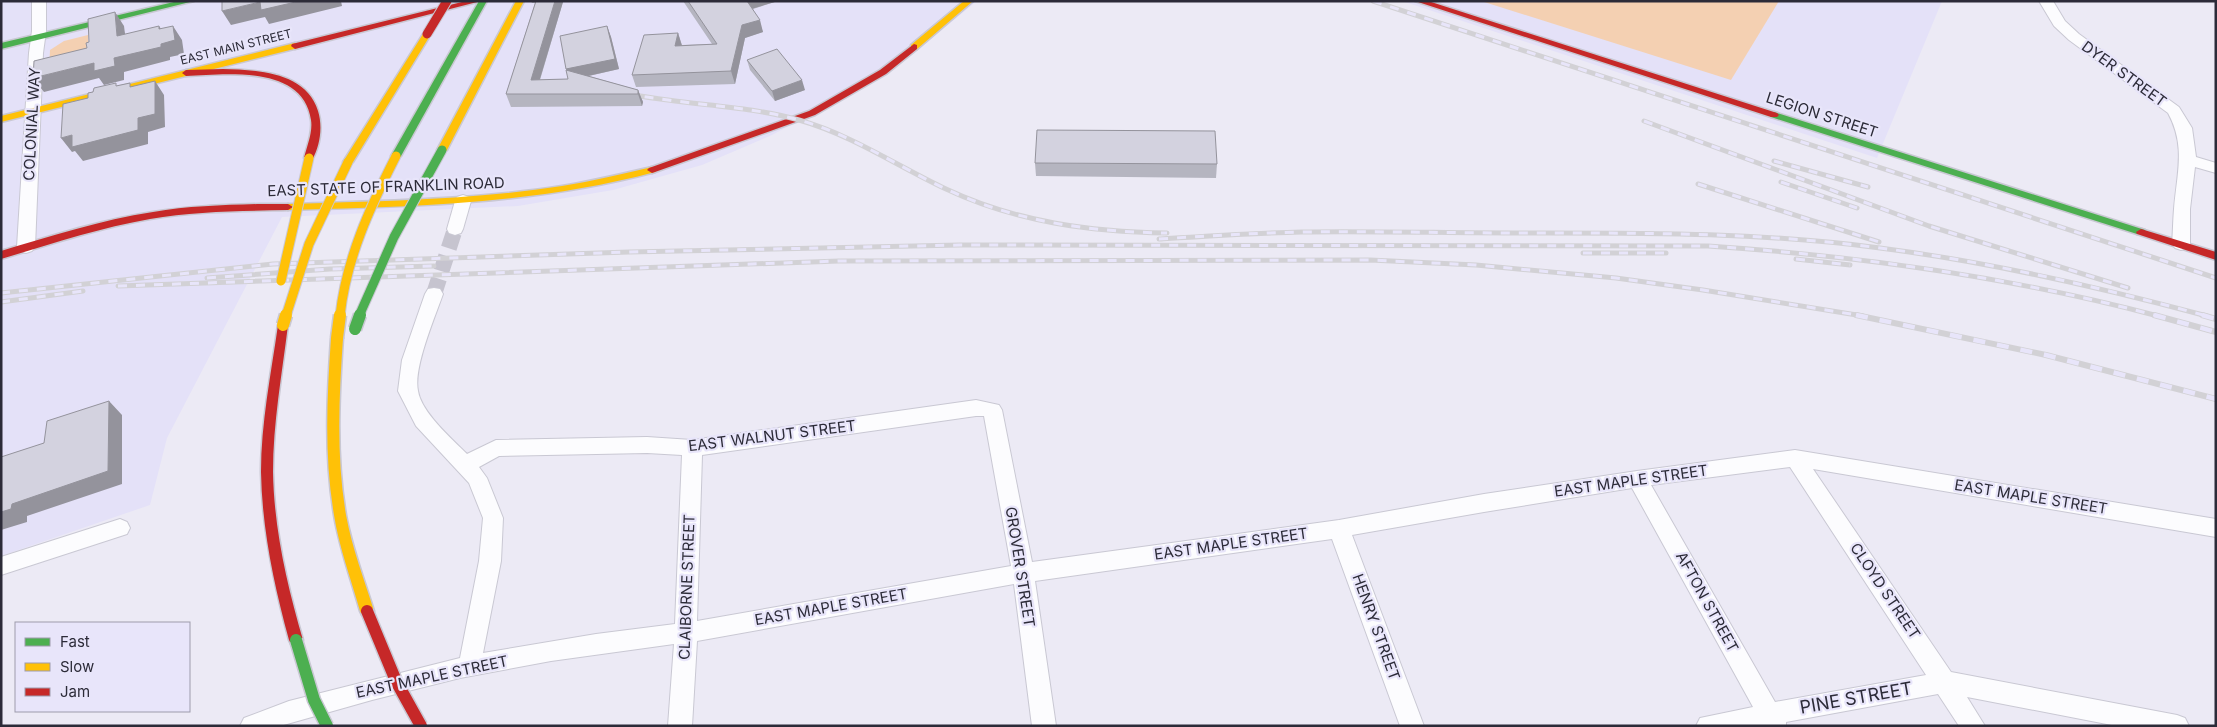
<svg xmlns="http://www.w3.org/2000/svg" width="2217" height="727" font-family="Inter,sans-serif">
	<style>
		.built { fill: #e4e1f8 }
		.green { fill: #f4d0b2 }
		.lines { fill: none; stroke-linecap: round; stroke-linejoin: round }
		.street-tunnel { stroke: #c6c4cf; stroke-width: 16; stroke-dasharray: 16 8; stroke-linecap: butt }
		.street-casing { stroke: #c9c8d3; stroke-width: 2 }
		.fast-casing { stroke: #c9c8d3; stroke-width: 3 }
		.slow-casing { stroke: #c9c8d3; stroke-width: 3 }
		.jam-casing { stroke: #c9c8d3; stroke-width: 3 }
		.street { fill: #fcfcfe; fill-rule: evenodd }
		.fast { fill: #4caf50; fill-rule: evenodd }
		.slow { fill: #ffc107; fill-rule: evenodd }
		.jam { fill: #c62828; fill-rule: evenodd }
		.rail-far1-casing { stroke: #d2d1d5; stroke-width: 5 }
		.rail-casing { stroke: #d2d1d5; stroke-width: 6 }
		.rail-far1 { stroke: #e8e5fa; stroke-width: 3; stroke-dasharray: 9; stroke-linecap: butt }
		.rail { stroke: #e8e5fa; stroke-width: 4.5; stroke-dasharray: 12; stroke-linecap: butt }
		.fast-bridge-far1-casing { stroke: #c9c8d3; stroke-width: 11; stroke-linecap: butt }
		.fast-bridge-casing { stroke: #c9c8d3; stroke-width: 15; stroke-linecap: butt }
		.slow-bridge-far1-casing { stroke: #c9c8d3; stroke-width: 11; stroke-linecap: butt }
		.slow-bridge-casing { stroke: #c9c8d3; stroke-width: 15; stroke-linecap: butt }
		.jam-bridge-far1-casing { stroke: #c9c8d3; stroke-width: 11; stroke-linecap: butt }
		.jam-bridge-casing { stroke: #c9c8d3; stroke-width: 15; stroke-linecap: butt }
		.fast-bridge-far1 { stroke: #4caf50; stroke-width: 9 }
		.fast-bridge { stroke: #4caf50; stroke-width: 12 }
		.slow-bridge-far1 { stroke: #ffc107; stroke-width: 9 }
		.slow-bridge { stroke: #ffc107; stroke-width: 12 }
		.jam-bridge-far1 { stroke: #c62828; stroke-width: 9 }
		.jam-bridge { stroke: #c62828; stroke-width: 12 }
		.wall { fill: #b5b5c0 }
		.shaded-wall { fill: #94939c }
		.building { fill: #d3d2df; stroke: #94939c }
		.labels { text-anchor: middle; stroke-width: 4.5; stroke-linejoin: round; paint-order: stroke }
		.far-street-label { font-size: 12px; fill: #2c2b38; stroke: #e8e5fa }
		.street-label { font-size: 15px; fill: #2c2b38; stroke: #e8e5fa }
		.near-street-label { font-size: 18px; fill: #2c2b38; stroke: #e8e5fa }
	</style>
	<rect width="100%" height="100%" fill="#eceaf5"/>
	<g class="built">
		<polygon points="1,1 977,1 892,71 772,135 702,165 613,190 518,206 282,217 167,438 150,505 1,556"/>
		<polygon points="1402,1 1942,1 1877,158"/>
	</g>
	<g class="green">
		<polygon points="1481,1 1779,1 1731,80"/>
		<polygon points="88,35 89,64 49,74 50,50 64,41"/>
	</g>
	<g class="lines">
		<polyline class="street-tunnel" points="434,294 455,229"/>
		<defs>
			<g id="street">
				<polygon points="32,1 46,1 46,31 43,53 35,247 32,251 26,253 20,251 17,247 29,53 32,31"/>
				<path d="M2039,1H2053L2065,21L2079,34L2179,107L2192,128L2196,157L2216,163V173L2195,167L2190,209V244L2187,248L2181,250L2175,248L2172,244C2173,232 2173,220 2174,209C2177,173 2186,146 2168,113L2069,40L2054,26Z"/>
				<polygon points="463,195 469,197 471,201 463,229 461,233 455,235 449,233 447,229 455,201 457,197"/>
				<path d="M434,288L440,289L443,294C435,317 413,368 418,391C421,412 452,439 467,454L496,440L647,437L692,440L976,400L999,405L1002,410L1032,562L1339,520L1484,494L1637,471L1795,450L2216,519V537L1813,469L1951,672L2177,715L2185,718L2189,726H2117L1967,697L1985,726H1959L1938,694L1786,722V726H1696L1700,718L1753,707L1632,488L1484,512L1352,535L1424,726H1400L1332,539L1035,581L1056,726H1032L1014,584L697,641L692,726H668L674,644L551,661L460,678L372,700L280,726H240L244,718L289,701L460,658L479,561L483,518L469,483L416,426L398,391L402,360L425,294L428,289ZM976,416H984L1011,566L697,621L702,455ZM647,453L682,455L675,624L596,634L483,653L501,561L503,518L487,478L479,467L499,456ZM1790,467L1926,675L1775,702L1651,485Z"/>
				<polygon points="120,519 127,522 130,528 127,534 1,575 1,557"/>
			</g>
			<g id="fast">
				<polygon points="178,1 194,1 1,49 1,43"/>
				<polygon points="479,1 487,1 401,156 399,158 393,158 391,156"/>
				<polygon points="1774,112 2145,230 2146,232 2145,234 2137,234 1771,117 1769,115"/>
			</g>
			<g id="slow">
				<polygon points="516,1 524,1 447,150 445,152 439,152 437,150"/>
				<polygon points="964,1 973,1 917,49 911,49 911,45"/>
				<polygon points="427,31 431,34 353,162 351,164 345,164 343,162 423,34"/>
				<polygon points="295,43 299,46 298,48 1,122 1,116"/>
				<path d="M652,167L655,168L657,170L655,172C535,204 412,207 288,210L283,207L288,204C380,201 472,200 562,186C593,181 622,174 652,167Z"/>
				<path d="M337,334L343,338C339,397 336,456 346,515C352,548 364,579 374,611L372,615L367,617L362,615L360,611C351,579 339,547 334,515C324,456 327,397 331,338Z"/>
			</g>
			<g id="jam">
				<polygon points="466,1 481,1 295,49 291,46 292,44"/>
				<polygon points="1415,1 1428,1 1777,113 1779,115 1777,117 1771,117"/>
				<polygon points="914,44 917,45 917,49 886,74 815,115 655,172 652,173 647,170 649,168 809,111 880,70"/>
				<path d="M223,69C258,70 306,72 318,111C323,127 320,146 312,160H306L304,158C307,146 313,132 311,120C303,65 227,74 186,76L182,73L186,70Z"/>
				<path d="M260,204H288L293,207L288,210C242,211 195,211 150,219C99,228 51,244 1,259V251C51,236 101,220 153,212C188,206 224,205 260,204Z"/>
				<polygon points="2141,229 2216,252 2216,260 2137,234 2136,232"/>
				<path d="M283,321L288,325C282,374 273,423 273,472C274,529 287,585 303,640L301,644L296,646L291,644L289,640C274,585 262,529 261,472C261,423 271,374 278,325Z"/>
			</g>
		</defs>
		<use href="#street" class="street-casing"/>
		<use href="#fast" class="fast-casing"/>
		<use href="#slow" class="slow-casing"/>
		<use href="#jam" class="jam-casing"/>
		<use href="#street" class="street"/>
		<use href="#fast" class="fast"/>
		<use href="#slow" class="slow"/>
		<use href="#jam" class="jam"/>
		<defs>
			<g id="rail-far1">
				<polyline points="1373,1 2216,278"/>
				<path d="M627,93C641,97 654,98 668,100C712,106 756,108 799,120C852,135 897,166 946,189C1016,222 1091,232 1167,233"/>
				<polyline points="1644,121 1929,226 2128,288"/>
				<polyline points="1774,161 1868,187"/>
				<polyline points="1781,182 1857,208"/>
				<polyline points="1698,184 1879,242"/>
				<path d="M1159,239C1207,236 1254,233 1302,232C1375,231 1447,233 1520,233C1640,233 1760,232 1880,248C1990,262 2099,287 2207,316"/>
				<polyline points="1583,253 1666,253"/>
				<polyline points="1796,259 1850,265"/>
				<polyline points="207,278 330,269 434,266"/>
				<polyline points="118,286 839,261 1370,260 1476,265 1616,278 1703,290 1863,316"/>
				<path d="M1,293L273,264L629,252L960,245L1708,246C1860,256 2011,277 2158,316"/>
				<polyline points="1,302 83,291"/>
			</g>
			<g id="rail">
				<polyline points="1856,315 2046,355 2216,399"/>
				<polyline points="2154,315 2216,332"/>
				<polyline points="2202,315 2216,319"/>
			</g>
		</defs>
		<use href="#rail-far1" class="rail-far1-casing"/>
		<use href="#rail" class="rail-casing"/>
		<use href="#rail-far1" class="rail-far1"/>
		<use href="#rail" class="rail"/>
		<defs>
			<polyline id="fast-bridge-far1" points="359,316 394,237 442,150"/>
			<g id="fast-bridge">
				<polyline points="355,329 360,315"/>
				<polyline points="296,640 314,700 327,726"/>
			</g>
			<g id="slow-bridge-far1">
				<polyline points="281,281 309,158"/>
				<polyline points="286,316 309,244 348,162"/>
				<path d="M340,316C346,259 370,207 396,156"/>
			</g>
			<g id="slow-bridge">
				<polyline points="283,325 286,315"/>
				<polyline points="337,338 340,315"/>
			</g>
			<polyline id="jam-bridge-far1" points="427,34 447,1"/>
			<polyline id="jam-bridge" points="367,611 396,681 421,726"/>
		</defs>
		<use href="#fast-bridge-far1" class="fast-bridge-far1-casing"/>
		<use href="#fast-bridge" class="fast-bridge-casing"/>
		<use href="#slow-bridge-far1" class="slow-bridge-far1-casing"/>
		<use href="#slow-bridge" class="slow-bridge-casing"/>
		<use href="#jam-bridge-far1" class="jam-bridge-far1-casing"/>
		<use href="#jam-bridge" class="jam-bridge-casing"/>
		<use href="#fast-bridge-far1" class="fast-bridge-far1"/>
		<use href="#fast-bridge" class="fast-bridge"/>
		<use href="#slow-bridge-far1" class="slow-bridge-far1"/>
		<use href="#slow-bridge" class="slow-bridge"/>
		<use href="#jam-bridge-far1" class="jam-bridge-far1"/>
		<use href="#jam-bridge" class="jam-bridge"/>
	</g>
	<g class="wall">
		<polygon points="531,1 569,1 563,2 540,80 568,79 607,26 611,37 619,69 589,76 638,90 643,102 642,106 511,107 506,94 535,3 532,3"/>
		<polygon points="683,1 778,1 753,9 763,32 745,38 735,84 636,87 632,75 678,33 682,45 712,44"/>
		<polygon points="747,60 805,90 775,101 750,70"/>
		<polygon points="1035,163 1217,164 1216,178 1036,176"/>
	</g>
	<g class="shaded-wall">
		<polygon points="300,1 341,1 342,6 269,24 265,17 231,25 222,11 260,2"/>
		<polygon points="555,1 563,2 536,92 531,80"/>
		<polygon points="745,1 778,1 748,10"/>
		<polygon points="115,12 124,26 127,49 117,36"/>
		<polygon points="760,20 763,32 745,38 735,84 731,71 742,25"/>
		<polygon points="159,26 168,39 173,26 182,40 184,54 170,57 170,60 124,72 124,80 104,85 99,78 44,92 33,78 114,58 159,29"/>
		<polygon points="607,26 611,37 619,69 570,80 566,69"/>
		<polygon points="678,33 682,46 675,46"/>
		<polygon points="802,80 805,90 775,101 772,91"/>
		<polygon points="155,81 164,95 165,127 148,132 148,144 83,161 75,151 72,152 61,138 138,118"/>
		<polygon points="638,90 643,102 642,106 638,94"/>
		<polygon points="109,401 122,415 122,484 27,516 27,522 1,530 1,512"/>
	</g>
	<g class="building">
		<polygon points="222,1 300,1 261,10 260,2 222,11"/>
		<polygon points="536,1 555,1 531,80 568,79 566,70 638,90 638,94 506,94"/>
		<polygon points="688,1 747,1 760,20 742,25 731,71 632,75 644,35 678,33 675,46 717,44"/>
		<polygon points="115,12 117,36 159,26 159,29 173,26 175,40 161,44 161,47 114,58 115,66 94,71 94,63 33,78 34,61 87,48 86,43 89,42 88,19"/>
		<polygon points="607,26 615,59 566,69 560,36"/>
		<polygon points="777,49 802,80 772,91 747,60"/>
		<polygon points="155,81 155,114 138,118 138,130 72,147 72,135 61,138 63,104 88,98 88,93 93,92 94,88 116,83 116,86 130,83 130,87"/>
		<polygon points="1037,130 1215,131 1217,164 1035,163"/>
		<polygon points="109,401 108,471 12,504 11,509 1,512 1,457 44,443 47,421"/>
	</g>
	<g class="labels">
		<g class="far-street-label">
			<text transform="translate(236 47) rotate(-14)" y="4">EAST MAIN STREET</text>
		</g>
		<g class="street-label">
			<text transform="translate(2124 74) rotate(36)" y="5">DYER STREET</text>
			<text transform="translate(1822 115) rotate(18)" y="5">LEGION STREET</text>
			<text transform="translate(32 124) rotate(-87)" y="5">COLONIAL WAY</text>
			<text transform="translate(386 187) rotate(-2)" y="5">EAST STATE OF FRANKLIN ROAD</text>
			<text transform="translate(772 436) rotate(-7)" y="5">EAST WALNUT STREET</text>
			<text transform="translate(1631 481) rotate(-8)" y="5">EAST MAPLE STREET</text>
			<text transform="translate(2031 497) rotate(9)" y="5">EAST MAPLE STREET</text>
			<text transform="translate(1231 544) rotate(-8)" y="5">EAST MAPLE STREET</text>
			<text transform="translate(1020 567) rotate(81)" y="5">GROVER STREET</text>
			<text transform="translate(687 587) rotate(-88)" y="5">CLAIBORNE STREET</text>
			<text transform="translate(1885 591) rotate(56)" y="5">CLOYD STREET</text>
			<text transform="translate(1707 602) rotate(61)" y="5">AFTON STREET</text>
			<text transform="translate(831 607) rotate(-10)" y="5">EAST MAPLE STREET</text>
			<text transform="translate(1376 627) rotate(70)" y="5">HENRY STREET</text>
			<text transform="translate(432 677) rotate(-12)" y="5">EAST MAPLE STREET</text>
		</g>
		<g class="near-street-label">
			<text transform="translate(1856 698) rotate(-10)" y="6">PINE STREET</text>
		</g>
	</g>
	<rect width="2217" height="727" fill="none" stroke="#2c2b38" stroke-width="5"/>
	<rect x="15" y="622" width="175" height="90" fill="#e8e5fa" stroke="#9d9bac"/>
	<rect x="25" y="638" width="25" height="8" fill="#4caf50" stroke="#9d9bac"/>
	<text x="60" y="647" font-size="15" fill="#2c2b38">Fast</text>
	<rect x="25" y="663" width="25" height="8" fill="#ffc107" stroke="#9d9bac"/>
	<text x="60" y="672" font-size="15" fill="#2c2b38">Slow</text>
	<rect x="25" y="688" width="25" height="8" fill="#c62828" stroke="#9d9bac"/>
	<text x="60" y="697" font-size="15" fill="#2c2b38">Jam</text>
</svg>
